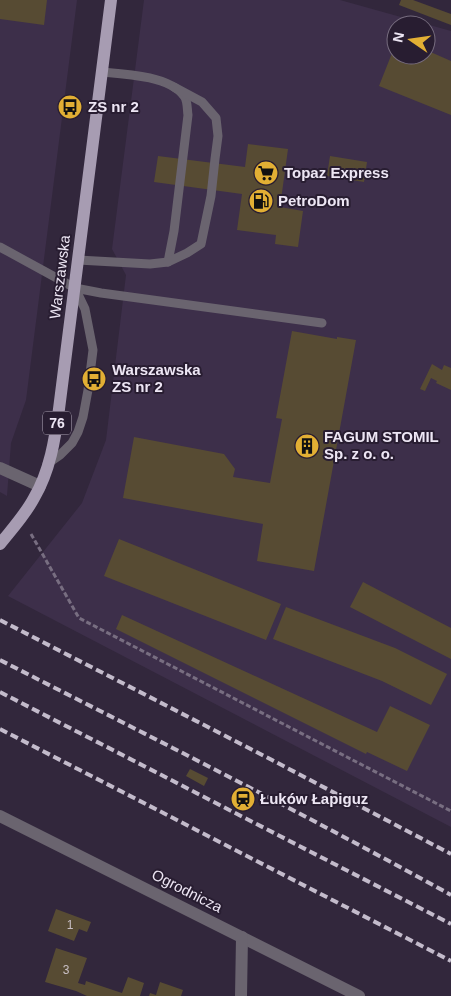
<svg xmlns="http://www.w3.org/2000/svg" width="451" height="996" font-family="Helvetica,sans-serif">
	<style>
		.built { fill: #3d2f4a; fill-rule: evenodd }
		.building { fill: #574b33 }
		.lines { fill: none; stroke-linecap: round; stroke-linejoin: round }
		.path { stroke: #786e81; stroke-width: 3; stroke-dasharray: 5 2.5; stroke-linecap: butt }
		.service { stroke: #6a646f; stroke-width: 9 }
		.minor { stroke: #6a646f; stroke-width: 12 }
		.primary { stroke: #a79cb2; stroke-width: 12 }
		.rail { stroke: #c3bbcb; stroke-width: 4; stroke-dasharray: 8 4; stroke-linecap: butt }
		.labels { text-anchor: middle; stroke-width: 4; stroke-linejoin: round; paint-order: stroke }
		.number-label { font-size: 12px; fill: #c8bfc4 }
		.shield { fill: #281d31; stroke: #b2aaba; stroke-width: 1 }
		.shield-label { font-size: 14px; font-weight: bold; fill: #ede6f4 }
		.poi-label { font-size: 15px; font-weight: bold; fill: #ede6f4; stroke: #281d31; text-anchor: start }
		.street-label { font-size: 15px; fill: #ede6f4; stroke: #281d31 }
	</style>
	<rect width="100%" height="100%" fill="#32273c"/>
	<g class="built">
		<polygon points="0,0 77,0 26,400 11,443 7,496 0,492"/>
		<path d="M144,0H340L451,31V827L8,596L82,503L106,440L126,275L112,249ZM396,25H426V55H396Z"/>
	</g>
	<g class="building">
		<polygon points="0,0 47,0 44,25 0,19"/>
		<polygon points="401,0 413,0 451,14 451,25 399,5"/>
		<polygon points="396,43 396,55 426,55 426,50 451,61 451,115 379,86"/>
		<polygon points="248,144 288,149 280,207 303,211 298,247 275,244 276,235 237,230 242,194 154,182 158,156 245,167"/>
		<polygon points="330,156 367,162 364,182 327,176"/>
		<polygon points="292,331 337,339 337,337 356,340 314,571 257,561 263,524 123,498 134,437 224,454 235,469 233,477 270,483 282,419 276,418"/>
		<polygon points="432,364 442,370 444,365 451,368 451,390 436,383 437,381 431,378 425,391 420,389"/>
		<polygon points="119,539 281,604 266,640 104,576"/>
		<polygon points="363,582 451,628 451,659 350,607"/>
		<polygon points="286,607 395,648 447,674 431,705 382,681 273,639"/>
		<polygon points="122,615 377,732 390,706 430,725 407,771 367,752 366,754 116,629"/>
		<polygon points="190,769 208,778 204,786 186,776"/>
		<polygon points="56,909 91,922 87,932 79,929 74,941 48,931"/>
		<polygon points="56,948 87,958 78,983 85,985 86,981 122,993 128,977 144,983 140,996 87,996 76,991 45,982"/>
		<polygon points="160,982 183,990 181,996 149,996 150,993 156,995"/>
	</g>
	<g class="lines">
		<polyline class="path" points="31,534 79,618 451,811"/>
		<g class="service">
			<path d="M102,72C126,74 169,76 184,96C188,101 187,110 188,115L174,231L168,262"/>
			<polyline points="0,247 75,288 101,293 322,323"/>
			<polyline points="78,260 150,264 168,262 187,253 201,244 211,196 215,159 218,136 216,118 202,102 174,87"/>
			<polyline points="47,464 60,455 72,443 78,432 83,417 88,390 93,350 85,309 75,288"/>
		</g>
		<g class="minor">
			<polyline points="0,468 40,486"/>
			<polyline points="0,816 359,996"/>
			<polyline points="241,996 242,937"/>
		</g>
		<path class="primary" d="M0,544C12,529 25,515 34,498C50,471 55,439 59,409L111,0"/>
		<g class="rail">
			<polyline points="0,620 272,760 451,854"/>
			<path d="M0,660C151,737 303,813 451,895"/>
			<polyline points="0,692 451,924"/>
			<polyline points="0,729 451,961"/>
		</g>
	</g>
	<defs>
		<symbol id="bus-disc" viewBox="-11 -11 22 22"><circle r="9.5" fill="#e2af34" stroke="#281d31"/><path d="M-5-6H5V4H4V6H2V4H-2V6H-4V4H-5ZM-3.5-4V0h7V-4ZM-3.5 1.2v1.5H-2V1.2ZM2 1.2v1.5H3.5V1.2Z" fill="#111"/></symbol>
		<symbol id="supermarket-disc" viewBox="-11 -11 22 22"><circle r="9.5" fill="#e2af34" stroke="#281d31"/><path d="M-6-5.5h2.5l.6 2H6L4.5 2H-2.5L-4.4-4H-6ZM-1.5 3.2a1.3 1.3 0 1 0 .1 0ZM3 3.2a1.3 1.3 0 1 0 .1 0Z" fill="#111"/></symbol>
		<symbol id="fuel-disc" viewBox="-11 -11 22 22"><circle r="9.5" fill="#e2af34" stroke="#281d31"/><path d="M-5.5-6h7V0h2V4h1.3V-2.5L3-4.5l.8-.8L6-3V5H2.5V1h-1V6h-7ZM-4.2-4.7v3.2H.2V-4.7Z" fill="#111"/></symbol>
		<symbol id="building-disc" viewBox="-11 -11 22 22"><circle r="9.5" fill="#e2af34" stroke="#281d31"/><path d="M-4-6H4V6H1V3H-1V6H-4ZM-2.5-4.3h1.7v1.8h-1.7ZM.8-4.3h1.7v1.8H.8ZM-2.5-1h1.7V.8h-1.7ZM.8-1h1.7V.8H.8Z" fill="#111"/></symbol>
		<symbol id="station-disc" viewBox="-11 -11 22 22"><circle r="9.5" fill="#e2af34" stroke="#281d31"/><path d="M-3-6H3Q5-6 5-4V2Q5 4 3 4L4.5 6H3L1.5 4h-3L-3 6H-4.5L-3 4Q-5 4-5 2V-4Q-5-6-3-6ZM-3.5-4v3h7v-3ZM-3.5 1v1.5H-2V1ZM2 1v1.5H3.5V1Z" fill="#111"/></symbol>
	</defs>
	<g fill-rule="evenodd">
		<use href="#bus-disc" x="56" y="93" width="28" height="28"/>
		<use href="#supermarket-disc" x="252" y="159" width="28" height="28"/>
		<use href="#fuel-disc" x="247" y="187" width="28" height="28"/>
		<use href="#bus-disc" x="80" y="365" width="28" height="28"/>
		<use href="#building-disc" x="293" y="432" width="28" height="28"/>
		<use href="#station-disc" x="229" y="785" width="28" height="28"/>
	</g>
	<g class="labels">
		<g class="number-label">
			<text x="70" y="929">1</text>
			<text x="66" y="974">3</text>
		</g>
		<rect class="shield" x="43" y="411.5" width="28" height="23" rx="4"/>
		<g class="shield-label">
			<text x="57" y="428">76</text>
		</g>
		<g class="poi-label">
			<text x="88" y="112">ZS nr 2</text>
			<text x="284" y="178">Topaz Express</text>
			<text x="278" y="206">PetroDom</text>
			<text x="112" y="375">Warszawska<tspan x="112" dy="17">ZS nr 2</tspan></text>
			<text x="324" y="442">FAGUM STOMIL<tspan x="324" dy="17">Sp. z o. o.</tspan></text>
			<text x="260" y="804">Łuków Łapiguz</text>
		</g>
		<g class="street-label">
			<text transform="translate(60 277) rotate(-83)" y="5">Warszawska</text>
			<text transform="translate(187 891) rotate(27)" y="5">Ogrodnicza</text>
		</g>
	</g>
	<g transform="translate(411 40) rotate(283)"><circle r="24" fill="#281d31" stroke="#776d7f"/>
	<path d="M0-4L9 19L0 12L-9 19Z" fill="#e2af34"/>
	<text y="-8" font-size="14" font-weight="bold" text-anchor="middle" fill="#ede6f4">N</text>
	</g>
</svg>
